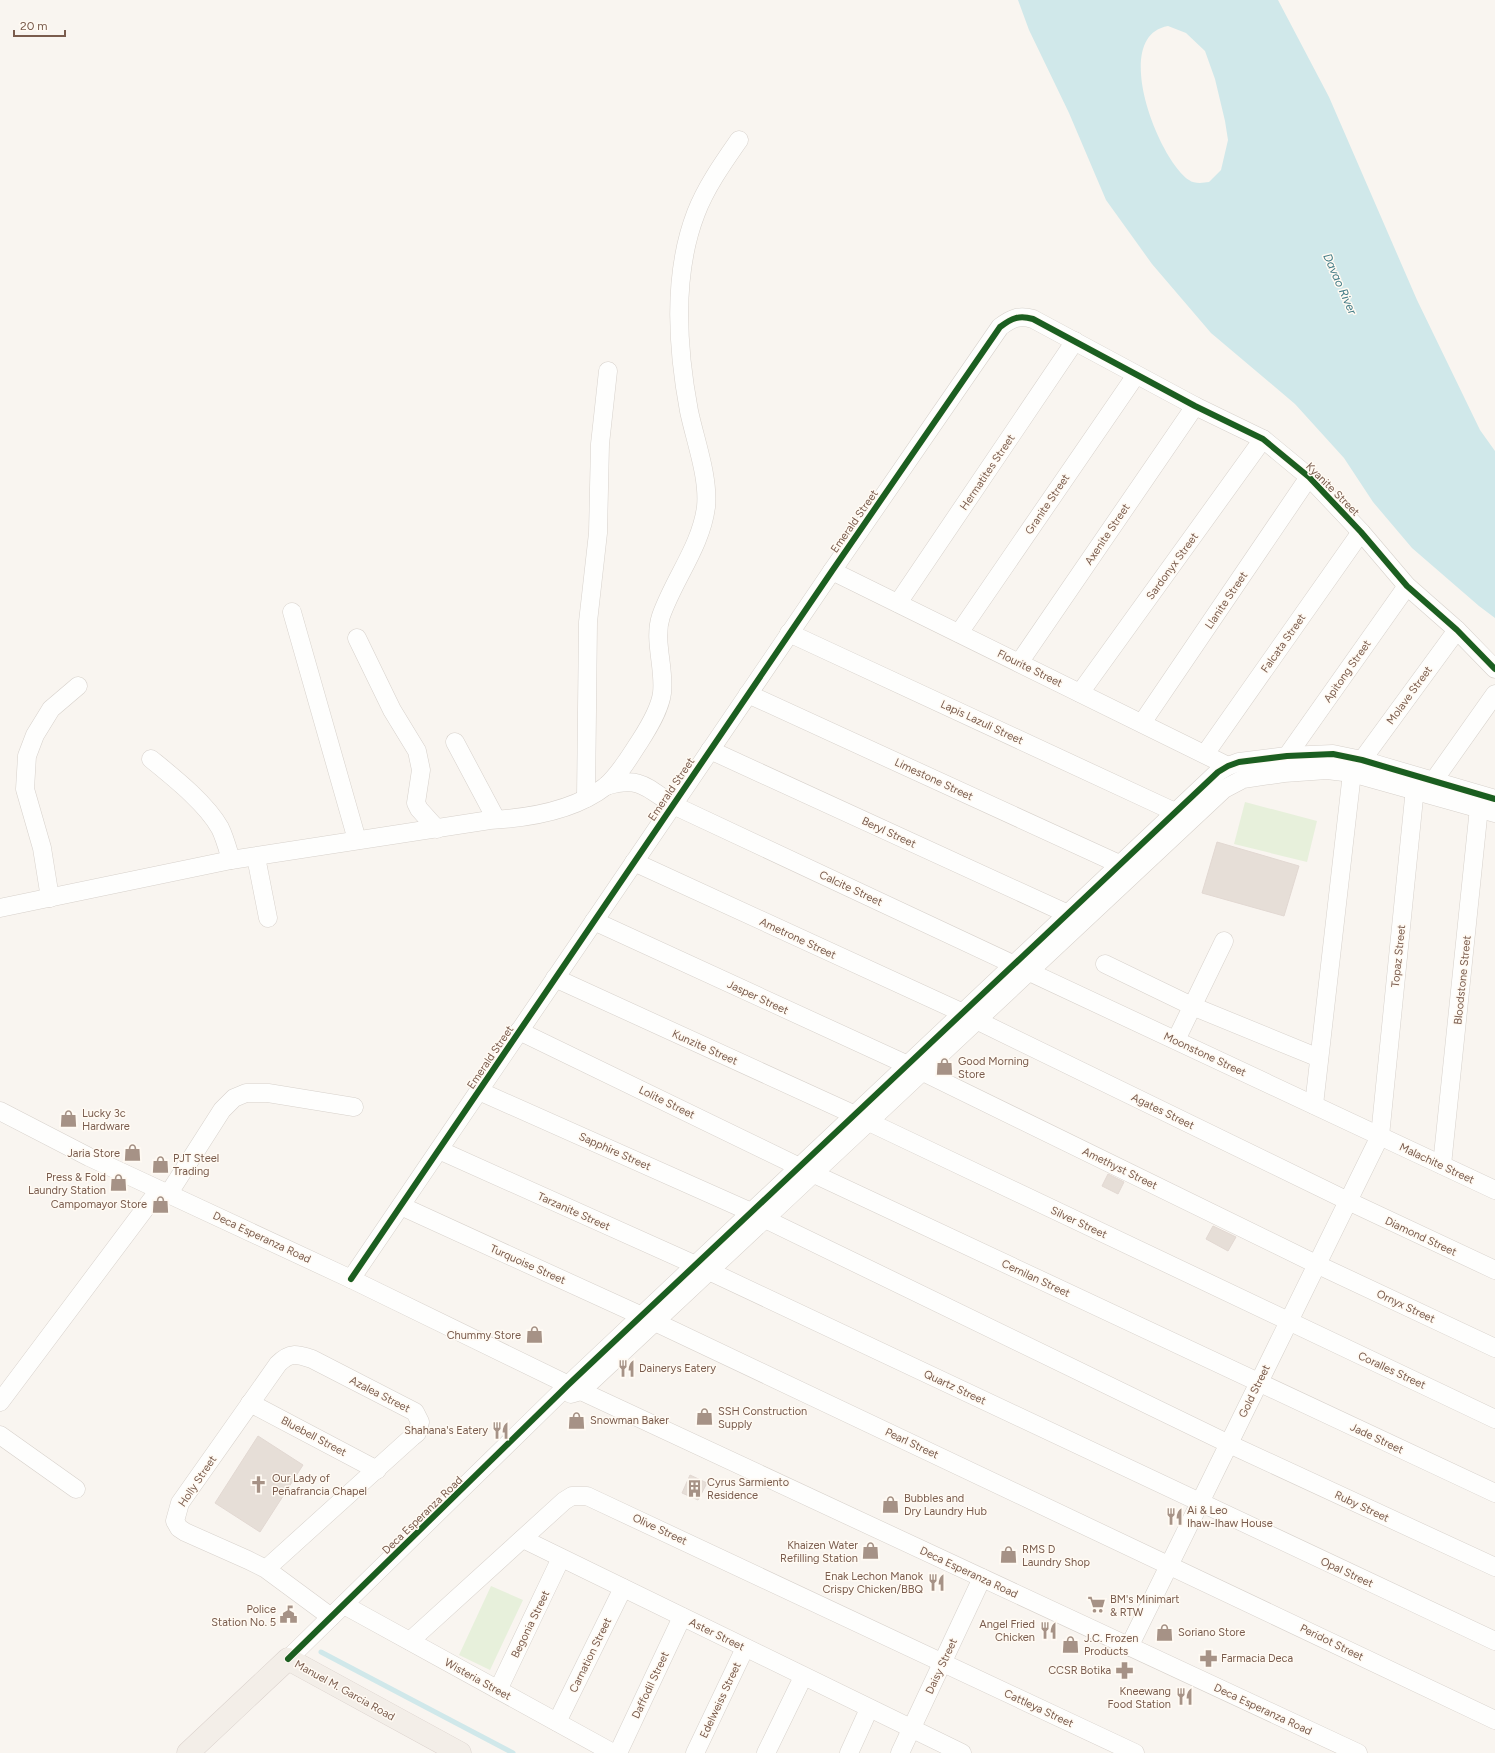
<svg xmlns="http://www.w3.org/2000/svg" width="1495" height="1753" font-family="Figtree,sans-serif">
	<style>
		.green { fill: #e7f0db }
		.water { fill: #d0e8ea; fill-rule: evenodd }
		.lines { fill: none; stroke-linecap: round; stroke-linejoin: round }
		.stream { stroke: #d0e8ea; stroke-width: 5 }
		.building { fill: #e6ded7; stroke: #e2d8d2 }
		.minor-casing { stroke: #d7d1cb; stroke-width: 19 }
		.major-casing { stroke: #dad1cc; stroke-width: 23 }
		.minor { stroke: #fefefd; stroke-width: 18 }
		.major { stroke: #f3eee8; stroke-width: 22 }
		.cycleway-casing { stroke: #fffaf3; stroke-width: 8 }
		.cycleway { stroke: #1b5e20; stroke-width: 6 }
		.labels { text-anchor: middle; stroke-width: 3; stroke-linejoin: round; paint-order: stroke }
		.street-label { font-size: 11px; fill: #7a5c4d; stroke: #fffaf3 }
		.poi-label { font-size: 11px; fill: #7a5c4d; stroke: #fffaf3; text-anchor: start }
		.water-label { font-size: 12px; font-style: italic; fill: #437c86; stroke: #fffaf3 }
	</style>
	<rect width="100%" height="100%" fill="#f9f5f0"/>
	<g class="green">
		<polygon points="1245,802 1317,821 1307,862 1234,844"/>
		<polygon points="491,1586 523,1600 490,1670 459,1655"/>
	</g>
	<path class="water" d="M1018,0H1278L1329,97L1417,300L1480,430L1495,451V618L1479,606L1412,548L1373,502L1344,458L1295,404L1211,333L1152,264L1106,200L1069,113L1029,30ZM1168,26L1186,33L1205,51L1215,79L1225,121L1228,140L1221,170L1209,182C1203,183 1194,184 1189,180C1158,159 1110,36 1168,26Z"/>
	<g class="lines">
		<polyline class="stream" points="321,1652 513,1753"/>
	</g>
	<g class="building">
		<polygon points="1217,842 1299,866 1284,916 1202,893"/>
		<polygon points="1108,1174 1124,1182 1118,1194 1102,1186"/>
		<polygon points="1213,1226 1236,1237 1228,1251 1206,1239"/>
		<polygon points="258,1436 303,1465 260,1532 215,1503"/>
		<polygon points="690,1475 707,1483 698,1500 682,1493"/>
	</g>
	<g class="lines">
		<defs>
			<g id="minor">
				<polyline points="832,571 1228,766"/>
				<polyline points="898,603 1075,341"/>
				<polyline points="292,612 357,840"/>
				<polyline points="789,633 1175,812"/>
				<polyline points="959,633 1136,375"/>
				<polyline points="357,638 392,710 417,751 421,770 416,803 419,809 437,829"/>
				<polyline points="1019,663 1195,406"/>
				<polyline points="1080,693 1263,439"/>
				<polyline points="748,694 1119,864"/>
				<polyline points="1142,723 1309,477"/>
				<polyline points="455,742 496,819"/>
				<polyline points="710,750 1068,914"/>
				<polyline points="1205,754 1361,532"/>
				<polyline points="1287,756 1407,586"/>
				<path d="M151,759C173,777 206,803 220,828C225,838 228,850 231,860"/>
				<polyline points="1362,760 1457,630"/>
				<path d="M606,786C640,776 646,787 673,805L1495,1190"/>
				<polyline points="1427,790 1495,694"/>
				<polyline points="586,798 588,622 598,533 600,444 608,371"/>
				<polyline points="256,857 268,918"/>
				<polyline points="634,862 963,1013"/>
				<polyline points="50,898 42,848 25,789 27,756 35,735 51,709 78,686"/>
				<path d="M0,908L231,860L490,820C529,818 574,811 606,786C620,774 630,756 640,741C649,727 660,709 662,693C665,668 653,640 661,616C674,579 701,546 706,507C709,477 695,440 689,411C677,347 672,275 696,213C706,187 723,163 739,140"/>
				<polyline points="594,921 923,1072 1316,1264 1495,1348"/>
				<polyline points="1105,964 1192,1006 1319,1058"/>
				<polyline points="555,978 855,1115"/>
				<polyline points="978,1021 1348,1201 1495,1270"/>
				<polyline points="519,1031 814,1174 1495,1493"/>
				<polyline points="1176,1040 1224,941"/>
				<polyline points="479,1091 751,1212"/>
				<polyline points="1314,1105 1352,773"/>
				<polyline points="0,1111 89,1157 351,1279 581,1391 1358,1753"/>
				<polyline points="869,1122 1495,1419"/>
				<polyline points="439,1150 709,1271 1495,1641"/>
				<polyline points="1442,1165 1480,798"/>
				<polyline points="169,1193 222,1110 234,1098 246,1093 268,1093 354,1107"/>
				<polyline points="401,1206 655,1322 1495,1720"/>
				<polyline points="765,1219 1229,1444 1495,1567"/>
				<path d="M351,1279L832,571L1000,327C1012,318 1019,315 1033,319L1195,406L1263,439L1309,477L1361,532L1407,586L1457,630L1495,669"/>
				<polyline points="571,1394 581,1391 1208,804 1224,789 1243,779 1284,773 1327,770 1352,773 1495,813"/>
				<polyline points="0,1402 159,1190"/>
				<polyline points="250,1403 377,1470"/>
				<polyline points="0,1435 76,1489"/>
				<polyline points="523,1539 962,1753"/>
				<path d="M266,1569L412,1437L417,1433L420,1422L415,1412L312,1359C296,1354 290,1352 278,1364L180,1503L175,1521L179,1528L185,1532L248,1560L266,1569L331,1617"/>
				<polyline points="344,1605 613,1753"/>
				<polyline points="410,1641 564,1501 572,1496 587,1496 1135,1753"/>
				<polyline points="1129,1647 1380,1136 1416,778"/>
				<polyline points="288,1659 568,1385 1218,772 1228,766 1239,762 1287,756 1333,754 1362,760 1495,799"/>
				<polyline points="498,1690 561,1558"/>
				<polyline points="557,1722 623,1588"/>
				<polyline points="618,1753 682,1617"/>
				<polyline points="695,1753 745,1648"/>
				<polyline points="766,1753 803,1677"/>
				<polyline points="849,1753 869,1709"/>
				<polyline points="900,1753 982,1578"/>
			</g>
			<polyline id="major" points="188,1753 288,1659 460,1753"/>
		</defs>
		<use href="#minor" class="minor-casing"/>
		<use href="#major" class="major-casing"/>
		<use href="#minor" class="minor"/>
		<use href="#major" class="major"/>
		<defs>
			<g id="cycleway">
				<path d="M351,1279L832,571L1000,327C1012,318 1019,315 1033,319L1195,406L1263,439L1309,477L1361,532L1407,586L1457,630L1495,669"/>
				<polyline points="288,1659 568,1385 1218,772 1228,766 1239,762 1287,756 1333,754 1362,760 1495,799"/>
			</g>
		</defs>
		<use href="#cycleway" class="cycleway-casing"/>
		<use href="#cycleway" class="cycleway"/>
	</g>
	<defs>
		<symbol id="shop-bare" viewBox="-9 -9 18 18"><path d="M-5-2.5h2.3a2.7 3.5 0 0 1 5.4 0H5L5.5 6h-11ZM-1.5-2.5h3a1.5 2.3 0 0 0-3 0Z" fill="#a69286" stroke="#fffaf3" stroke-width="2.5" paint-order="stroke"/></symbol>
		<symbol id="restaurant-bare" viewBox="-9 -9 18 18"><path d="M-5-6h1v4h1v-4h1v4h1v-4h1v5L-1.5 .5V6h-2V.5L-5-1ZM5-6V6H3V1.5H1.5Q1.5-4 5-6Z" fill="#a69286" stroke="#fffaf3" stroke-width="2.5" paint-order="stroke"/></symbol>
		<symbol id="church-bare" viewBox="-9 -9 18 18"><path d="M-1.2-6h2.4v3.5h3.3v2.4h-3.3V6h-2.4V-.1h-3.3v-2.4h3.3Z" fill="#a69286" stroke="#fffaf3" stroke-width="2.5" paint-order="stroke"/></symbol>
		<symbol id="building-bare" viewBox="-9 -9 18 18"><path d="M-4-6H4V6H1V3H-1V6H-4ZM-2.5-4.3h1.7v1.8h-1.7ZM.8-4.3h1.7v1.8H.8ZM-2.5-1h1.7V.8h-1.7ZM.8-1h1.7V.8H.8Z" fill="#a69286" stroke="#fffaf3" stroke-width="2.5" paint-order="stroke"/></symbol>
		<symbol id="supermarket-bare" viewBox="-9 -9 18 18"><path d="M-6-5.5h2.5l.6 2H6L4.5 2H-2.5L-4.4-4H-6ZM-1.5 3.2a1.3 1.3 0 1 0 .1 0ZM3 3.2a1.3 1.3 0 1 0 .1 0Z" fill="#a69286" stroke="#fffaf3" stroke-width="2.5" paint-order="stroke"/></symbol>
		<symbol id="civic-bare" viewBox="-9 -9 18 18"><path d="M-.6-6.5H3V-4.5H.6V-3L4-1V1h2V6H-6V1h2V-1L-.6-3ZM-1.2 2.5V6h2.4V2.5Z" fill="#a69286" stroke="#fffaf3" stroke-width="2.5" paint-order="stroke"/></symbol>
		<symbol id="pharmacy-bare" viewBox="-9 -9 18 18"><path d="M-2-6h4v4h4v4h-4v4h-4v-4h-4v-4h4Z" fill="#a69286" stroke="#fffaf3" stroke-width="2.5" paint-order="stroke"/></symbol>
	</defs>
	<g fill-rule="evenodd">
		<use href="#shop-bare" x="932" y="1054" width="25" height="25"/>
		<use href="#shop-bare" x="56" y="1106" width="25" height="25"/>
		<use href="#shop-bare" x="120" y="1140" width="25" height="25"/>
		<use href="#shop-bare" x="148" y="1152" width="25" height="25"/>
		<use href="#shop-bare" x="106" y="1170" width="25" height="25"/>
		<use href="#shop-bare" x="148" y="1192" width="25" height="25"/>
		<use href="#shop-bare" x="522" y="1322" width="25" height="25"/>
		<use href="#restaurant-bare" x="614" y="1356" width="25" height="25"/>
		<use href="#shop-bare" x="692" y="1404" width="25" height="25"/>
		<use href="#shop-bare" x="564" y="1408" width="25" height="25"/>
		<use href="#restaurant-bare" x="488" y="1418" width="25" height="25"/>
		<use href="#church-bare" x="246" y="1472" width="25" height="25"/>
		<use href="#building-bare" x="682" y="1476" width="25" height="25"/>
		<use href="#shop-bare" x="878" y="1492" width="25" height="25"/>
		<use href="#restaurant-bare" x="1162" y="1504" width="25" height="25"/>
		<use href="#shop-bare" x="858" y="1538" width="25" height="25"/>
		<use href="#shop-bare" x="996" y="1542" width="25" height="25"/>
		<use href="#restaurant-bare" x="924" y="1570" width="25" height="25"/>
		<use href="#supermarket-bare" x="1084" y="1592" width="25" height="25"/>
		<use href="#civic-bare" x="276" y="1602" width="25" height="25"/>
		<use href="#restaurant-bare" x="1036" y="1618" width="25" height="25"/>
		<use href="#shop-bare" x="1152" y="1620" width="25" height="25"/>
		<use href="#shop-bare" x="1058" y="1632" width="25" height="25"/>
		<use href="#pharmacy-bare" x="1196" y="1646" width="25" height="25"/>
		<use href="#pharmacy-bare" x="1112" y="1658" width="25" height="25"/>
		<use href="#restaurant-bare" x="1172" y="1684" width="25" height="25"/>
	</g>
	<g class="labels">
		<g class="street-label">
			<text transform="translate(987 472) rotate(-56)" y="4">Hermatites Street</text>
			<text transform="translate(1333 489) rotate(45)" y="4">Kyanite Street</text>
			<text transform="translate(1047 504) rotate(-56)" y="4">Granite Street</text>
			<text transform="translate(854 521) rotate(-55)" y="4">Emerald Street</text>
			<text transform="translate(1107 534) rotate(-56)" y="4">Axenite Street</text>
			<text transform="translate(1172 566) rotate(-54)" y="4">Sardonyx Street</text>
			<text transform="translate(1226 600) rotate(-56)" y="4">Llanite Street</text>
			<text transform="translate(1283 643) rotate(-55)" y="4">Falcata Street</text>
			<text transform="translate(1030 668) rotate(26)" y="4">Flourite Street</text>
			<text transform="translate(1347 671) rotate(-55)" y="4">Apitong Street</text>
			<text transform="translate(1409 695) rotate(-54)" y="4">Molave Street</text>
			<text transform="translate(982 722) rotate(25)" y="4">Lapis Lazuli Street</text>
			<text transform="translate(934 779) rotate(25)" y="4">Limestone Street</text>
			<text transform="translate(671 789) rotate(-56)" y="4">Emerald Street</text>
			<text transform="translate(889 832) rotate(25)" y="4">Beryl Street</text>
			<text transform="translate(851 888) rotate(25)" y="4">Calcite Street</text>
			<text transform="translate(798 938) rotate(25)" y="4">Ametrone Street</text>
			<text transform="translate(1398 956) rotate(-84)" y="4">Topaz Street</text>
			<text transform="translate(1462 980) rotate(-84)" y="4">Bloodstone Street</text>
			<text transform="translate(758 997) rotate(25)" y="4">Jasper Street</text>
			<text transform="translate(705 1047) rotate(24)" y="4">Kunzite Street</text>
			<text transform="translate(1205 1054) rotate(25)" y="4">Moonstone Street</text>
			<text transform="translate(490 1057) rotate(-56)" y="4">Emerald Street</text>
			<text transform="translate(667 1102) rotate(26)" y="4">Lolite Street</text>
			<text transform="translate(1163 1111) rotate(26)" y="4">Agates Street</text>
			<text transform="translate(615 1151) rotate(24)" y="4">Sapphire Street</text>
			<text transform="translate(1437 1163) rotate(25)" y="4">Malachite Street</text>
			<text transform="translate(1120 1168) rotate(26)" y="4">Amethyst Street</text>
			<text transform="translate(574 1211) rotate(24)" y="4">Tarzanite Street</text>
			<text transform="translate(1079 1222) rotate(25)" y="4">Silver Street</text>
			<text transform="translate(1421 1236) rotate(25)" y="4">Diamond Street</text>
			<text transform="translate(262 1237) rotate(25)" y="4">Deca Esperanza Road</text>
			<text transform="translate(528 1264) rotate(24)" y="4">Turquoise Street</text>
			<text transform="translate(1036 1278) rotate(25)" y="4">Cernilan Street</text>
			<text transform="translate(1406 1306) rotate(25)" y="4">Ornyx Street</text>
			<text transform="translate(1392 1370) rotate(25)" y="4">Coralles Street</text>
			<text transform="translate(955 1387) rotate(25)" y="4">Quartz Street</text>
			<text transform="translate(1254 1391) rotate(-64)" y="4">Gold Street</text>
			<text transform="translate(380 1394) rotate(27)" y="4">Azalea Street</text>
			<text transform="translate(314 1436) rotate(28)" y="4">Bluebell Street</text>
			<text transform="translate(1377 1438) rotate(25)" y="4">Jade Street</text>
			<text transform="translate(912 1443) rotate(25)" y="4">Pearl Street</text>
			<text transform="translate(197 1481) rotate(-56)" y="4">Holly Street</text>
			<text transform="translate(1362 1506) rotate(25)" y="4">Ruby Street</text>
			<text transform="translate(422 1515) rotate(-44)" y="4">Deca Esperanza Road</text>
			<text transform="translate(660 1529) rotate(25)" y="4">Olive Street</text>
			<text transform="translate(969 1572) rotate(25)" y="4">Deca Esperanza Road</text>
			<text transform="translate(1347 1572) rotate(25)" y="4">Opal Street</text>
			<text transform="translate(530 1624) rotate(-64)" y="4">Begonia Street</text>
			<text transform="translate(717 1634) rotate(26)" y="4">Aster Street</text>
			<text transform="translate(1332 1642) rotate(26)" y="4">Peridot Street</text>
			<text transform="translate(590 1655) rotate(-64)" y="4">Carnation Street</text>
			<text transform="translate(941 1666) rotate(-65)" y="4">Daisy Street</text>
			<text transform="translate(478 1679) rotate(29)" y="4">Wisteria Street</text>
			<text transform="translate(650 1685) rotate(-65)" y="4">Daffodil Street</text>
			<text transform="translate(345 1690) rotate(29)" y="4">Manuel M. Garcia Road</text>
			<text transform="translate(720 1700) rotate(-65)" y="4">Edelweiss Street</text>
			<text transform="translate(1039 1708) rotate(25)" y="4">Cattleya Street</text>
			<text transform="translate(1263 1709) rotate(25)" y="4">Deca Esperanza Road</text>
		</g>
		<g class="poi-label">
			<text x="958" y="1065">Good Morning<tspan x="958" dy="13">Store</tspan></text>
			<text x="82" y="1117">Lucky 3c<tspan x="82" dy="13">Hardware</tspan></text>
			<text x="120" y="1157" text-anchor="end">Jaria Store</text>
			<text x="173" y="1162">PJT Steel<tspan x="173" dy="13">Trading</tspan></text>
			<text x="106" y="1181" text-anchor="end">Press &amp; Fold<tspan x="106" dy="13">Laundry Station</tspan></text>
			<text x="147" y="1208" text-anchor="end">Campomayor Store</text>
			<text x="521" y="1339" text-anchor="end">Chummy Store</text>
			<text x="639" y="1372">Dainerys Eatery</text>
			<text x="718" y="1415">SSH Construction<tspan x="718" dy="13">Supply</tspan></text>
			<text x="590" y="1424">Snowman Baker</text>
			<text x="488" y="1434" text-anchor="end">Shahana's Eatery</text>
			<text x="272" y="1482">Our Lady of<tspan x="272" dy="13">Peñafrancia Chapel</tspan></text>
			<text x="707" y="1486">Cyrus Sarmiento<tspan x="707" dy="13">Residence</tspan></text>
			<text x="904" y="1502">Bubbles and<tspan x="904" dy="13">Dry Laundry Hub</tspan></text>
			<text x="1187" y="1514">Ai &amp; Leo<tspan x="1187" dy="13">Ihaw-Ihaw House</tspan></text>
			<text x="858" y="1549" text-anchor="end">Khaizen Water<tspan x="858" dy="13">Refilling Station</tspan></text>
			<text x="1022" y="1553">RMS D<tspan x="1022" dy="13">Laundry Shop</tspan></text>
			<text x="923" y="1580" text-anchor="end">Enak Lechon Manok<tspan x="923" dy="13">Crispy Chicken/BBQ</tspan></text>
			<text x="1110" y="1603">BM's Minimart<tspan x="1110" dy="13">&amp; RTW</tspan></text>
			<text x="276" y="1613" text-anchor="end">Police<tspan x="276" dy="13">Station No. 5</tspan></text>
			<text x="1035" y="1628" text-anchor="end">Angel Fried<tspan x="1035" dy="13">Chicken</tspan></text>
			<text x="1178" y="1636">Soriano Store</text>
			<text x="1084" y="1642">J.C. Frozen<tspan x="1084" dy="13">Products</tspan></text>
			<text x="1221" y="1662">Farmacia Deca</text>
			<text x="1111" y="1674" text-anchor="end">CCSR Botika</text>
			<text x="1171" y="1695" text-anchor="end">Kneewang<tspan x="1171" dy="13">Food Station</tspan></text>
		</g>
		<g class="water-label">
			<text transform="translate(1340 284) rotate(66)" y="4">Davao River</text>
		</g>
	</g>
	<path d="M14 30v6h51v-6" fill="none" stroke="#7a5c4d" stroke-width="2"/>
	<text x="20" y="30" font-size="12" fill="#7a5c4d" stroke="#fffaf3" stroke-width="3" paint-order="stroke">20 m</text>
</svg>
